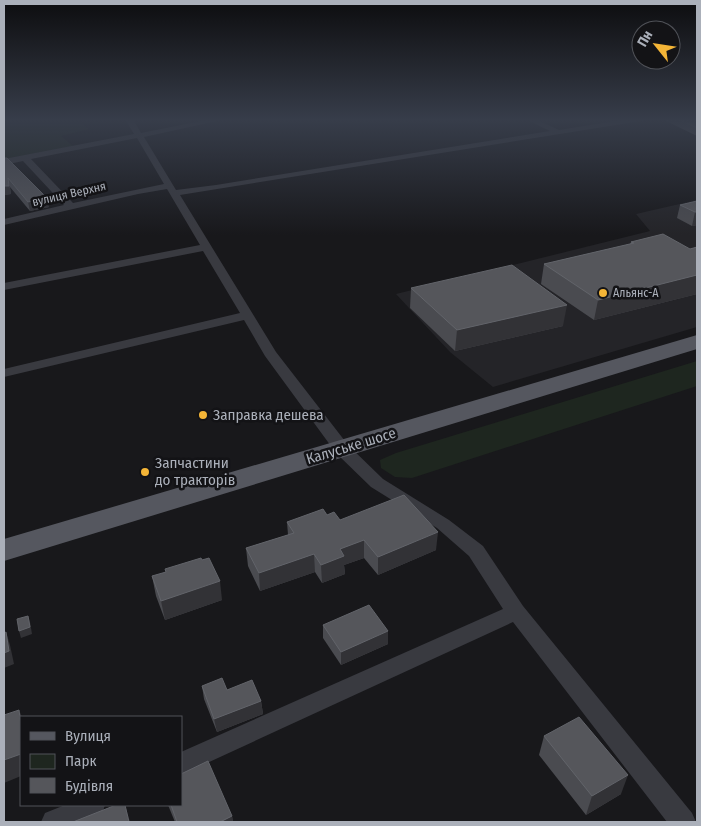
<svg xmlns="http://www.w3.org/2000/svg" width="701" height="826" font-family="'Fira Sans Condensed',sans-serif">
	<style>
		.built { fill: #242428 }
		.green { fill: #1e261f }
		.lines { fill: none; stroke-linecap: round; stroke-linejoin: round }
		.minor { fill: #393a40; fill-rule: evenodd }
		.primary { fill: #55575f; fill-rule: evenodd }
		.wall { fill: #4a4b50 }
		.shaded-wall { fill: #323236 }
		.building { fill: #55565b; stroke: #62646a }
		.poi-dot { fill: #f4b537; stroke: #131316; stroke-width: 2 }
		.labels { text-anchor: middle; stroke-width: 5; stroke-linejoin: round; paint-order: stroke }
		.far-street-label { font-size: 12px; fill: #abb0ba; stroke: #131316 }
		.far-poi-label { font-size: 12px; fill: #abb0ba; stroke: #131316; text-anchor: start }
		.poi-label { font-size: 15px; fill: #abb0ba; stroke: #131316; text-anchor: start }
		.street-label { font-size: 15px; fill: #abb0ba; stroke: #131316 }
	</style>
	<rect width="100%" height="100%" fill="#18181b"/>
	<polygon class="built" points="697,200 697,327 493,387 450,352 396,294 650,231 636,214"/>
	<g class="green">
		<polygon points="4,119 75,119 89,129 61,136 74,147 4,160"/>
		<polygon points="697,361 697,386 412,478 395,477 381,468 380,460 396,453"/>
	</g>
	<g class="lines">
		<g class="minor">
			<path d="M125,119H133L141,133L211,119H226L144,137L176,190L216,185L550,131L525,119H535L559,130L627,119H645L641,121L180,195L276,352L348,445L383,479L449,520L483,546L523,606L692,813L696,822H667L513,622L181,775V752L503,609L469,556L437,528L371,487L336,453L265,356L244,320L4,377V369L240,313L203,251L4,290V283L200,245L167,189L138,194L4,225V219L64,205L23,161L4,165V159L134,134ZM137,138L164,184L73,203L31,159Z"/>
			<polygon points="65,805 105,805 102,814 82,822 41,822 45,813"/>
		</g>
		<polygon class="primary" points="697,335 697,349 4,561 4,539"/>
	</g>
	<g class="wall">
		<polygon points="662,119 695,119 697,120 697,136"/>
		<polygon points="4,158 49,207 30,211 10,187 11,194 4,195"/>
		<polygon points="697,201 697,225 692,226 677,218 680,205"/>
		<polygon points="631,242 690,249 697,247 697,294 594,320 541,284 544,264 630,244"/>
		<polygon points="411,288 563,326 455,351 410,308"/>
		<polygon points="327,515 340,520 436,550 378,575 364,558 344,565 345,574 322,583 315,572 260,591 248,566 246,548 288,535 287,522"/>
		<polygon points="152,576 222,600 165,620 156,596"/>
		<polygon points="323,625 388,644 341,665 323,638"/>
		<polygon points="202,686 227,690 261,701 263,714 217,732 204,699"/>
		<polygon points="544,736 621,794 586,815 539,755"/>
		<polygon points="168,805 181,805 232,816 233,822 175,822"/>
	</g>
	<g class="shaded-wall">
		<polygon points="8,178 11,194 4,195 4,186"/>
		<polygon points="47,198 49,207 30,211 28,202"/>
		<polygon points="695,212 697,212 697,225 692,226"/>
		<polygon points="697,275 697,294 594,320 598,300"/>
		<polygon points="567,305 563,326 455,351 457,330"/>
		<polygon points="438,532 436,550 378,575 378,557"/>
		<polygon points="364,540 364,558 344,565 345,574 322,583 321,565 340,549"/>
		<polygon points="314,554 315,572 260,591 259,573"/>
		<polygon points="220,581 222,600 165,620 161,601"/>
		<polygon points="28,616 30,622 32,634 21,638 19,631"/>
		<polygon points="388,631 388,644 341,665 341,652"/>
		<polygon points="6,632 10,645 14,664 4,668 4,653"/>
		<polygon points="261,701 263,714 217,732 214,719"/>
		<polygon points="19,710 22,717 21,726"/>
		<polygon points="21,754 21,776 4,783 4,760"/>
		<polygon points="628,775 621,794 586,815 592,796"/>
		<polygon points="125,805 130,822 129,822"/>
		<polygon points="232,816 233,822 220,822"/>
	</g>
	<g class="building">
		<polygon points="678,119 695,119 697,120 697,128"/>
		<polygon points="4,158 7,158 47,198 28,202 8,178 9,186 4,186"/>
		<polygon points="697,201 697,212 695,212 680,205"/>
		<polygon points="663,234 690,249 697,247 697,275 598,300 544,264 634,243 631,242"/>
		<polygon points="512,265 567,305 457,330 411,288"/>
		<polygon points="404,495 438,532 378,557 364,540 340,549 344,556 321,565 314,554 259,573 246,548 294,533 287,522 323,509 327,515 334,512 340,520"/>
		<polygon points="201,558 202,560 209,558 220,581 161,601 152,576 166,572 165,569"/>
		<polygon points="369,605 388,631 341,652 323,625"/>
		<polygon points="28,616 30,627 19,631 17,619"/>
		<polygon points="6,632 9,651 4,653 4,633"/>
		<polygon points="222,678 227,690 252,680 261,701 214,719 202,686"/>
		<polygon points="19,710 21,726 21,754 4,760 4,715"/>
		<polygon points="579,717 628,775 592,796 544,736"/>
		<polygon points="208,761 232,816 220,822 177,822 171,805 181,805 181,774"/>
		<polygon points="116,805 125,805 129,822 73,822"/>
	</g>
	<linearGradient id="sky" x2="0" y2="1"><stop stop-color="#0d0d0f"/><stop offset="0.51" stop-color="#373d4a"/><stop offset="1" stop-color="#373d4a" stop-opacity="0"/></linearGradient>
	<rect width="701" height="235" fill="url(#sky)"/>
	<g class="poi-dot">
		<circle cx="603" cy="293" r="5"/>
		<circle cx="203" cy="415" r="5"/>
		<circle cx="145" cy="472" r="5"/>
	</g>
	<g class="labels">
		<g class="far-street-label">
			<text transform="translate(69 194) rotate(-13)" y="4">вулиця Верхня</text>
		</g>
		<g class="far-poi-label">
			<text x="613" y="297">Альянс-А</text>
		</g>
		<g class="poi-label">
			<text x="213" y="420">Заправка дешева</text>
			<text x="155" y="468">Запчастини<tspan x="155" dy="17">до тракторів</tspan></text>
		</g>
		<g class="street-label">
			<text transform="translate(351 446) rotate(-17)" y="5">Калуське шосе</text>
		</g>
	</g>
	<rect width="701" height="826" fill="none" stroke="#abb0ba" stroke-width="10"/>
	<rect x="20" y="716" width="162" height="90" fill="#131316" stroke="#505258"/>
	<rect x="30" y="732" width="25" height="8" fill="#55575f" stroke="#505258"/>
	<text x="65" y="741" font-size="15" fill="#abb0ba">Вулиця</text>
	<rect x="30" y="754" width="25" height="15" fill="#1e261f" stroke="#505258"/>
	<text x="65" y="766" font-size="15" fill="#abb0ba">Парк</text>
	<rect x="30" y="778" width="25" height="15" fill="#55565b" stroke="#505258"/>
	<text x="65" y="791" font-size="15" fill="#abb0ba">Будівля</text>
	<g transform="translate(656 45) rotate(300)"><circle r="24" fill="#131316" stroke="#505258"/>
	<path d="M0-4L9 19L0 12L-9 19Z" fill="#f4b537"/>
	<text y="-8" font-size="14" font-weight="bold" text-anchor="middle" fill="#abb0ba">Пн</text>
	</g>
</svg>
